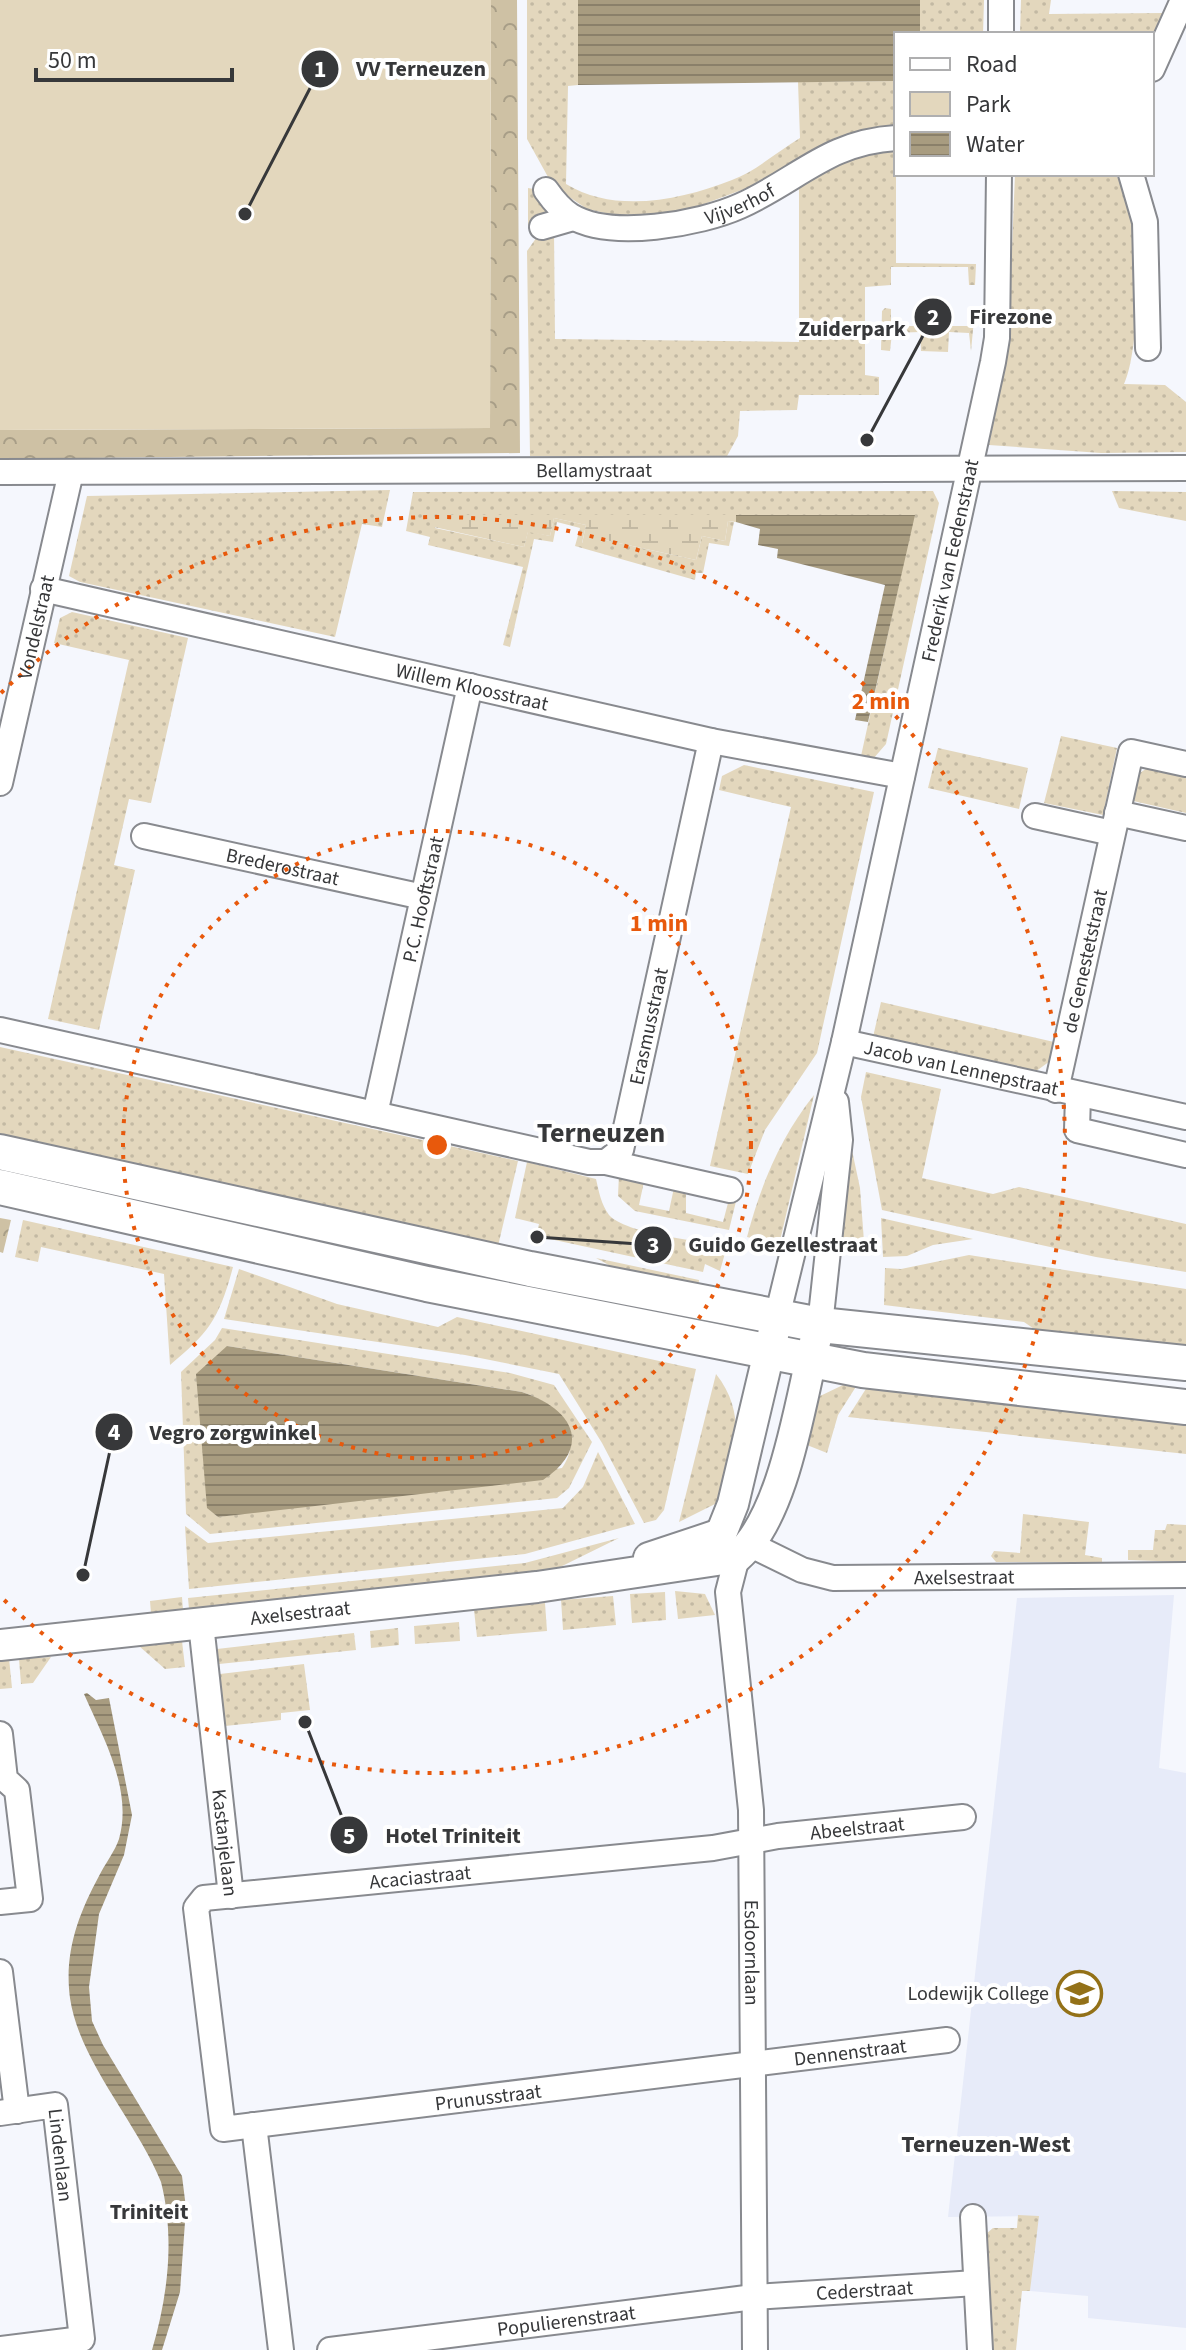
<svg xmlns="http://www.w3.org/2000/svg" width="1186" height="2350" font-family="'Source Sans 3',sans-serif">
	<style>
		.built { fill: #e7ebf9 }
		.grass { fill: url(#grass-dots); fill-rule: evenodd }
		.forest { fill: url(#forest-crowns) }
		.wetland { fill: url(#wetland-marsh) }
		.park { fill: #e3d7bd }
		.water { fill: url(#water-rules) }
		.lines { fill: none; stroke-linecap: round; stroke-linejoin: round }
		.minor-casing { stroke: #888a8f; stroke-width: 28 }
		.tertiary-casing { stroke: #888a8f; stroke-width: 34 }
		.secondary-casing { stroke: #888a8f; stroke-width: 38 }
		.minor { stroke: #fff; stroke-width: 24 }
		.tertiary { stroke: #fff; stroke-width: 30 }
		.secondary { stroke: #fff; stroke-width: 34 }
		.ring { fill: none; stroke: #e8590c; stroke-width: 4; stroke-dasharray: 4 8 }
		.labels { text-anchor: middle; stroke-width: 8; stroke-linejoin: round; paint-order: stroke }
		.street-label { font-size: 20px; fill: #37383a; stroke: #fff }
		.poi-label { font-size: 20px; fill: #37383a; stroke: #fff; text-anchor: end }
		.neighbourhood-label { font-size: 22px; font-weight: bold; fill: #37383a; stroke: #fff }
		.quarter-label { font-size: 24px; font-weight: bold; fill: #37383a; stroke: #fff }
		.district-label { font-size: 28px; font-weight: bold; fill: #37383a; stroke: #fff }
		.centre { fill: #e8590c; stroke: #fff; stroke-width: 4 }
		.ring-label { font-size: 24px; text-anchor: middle; font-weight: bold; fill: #e8590c; stroke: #fff; stroke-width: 8; stroke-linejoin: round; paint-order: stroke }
		.leader { fill: none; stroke: #37383a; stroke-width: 3 }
		.callout-dot { fill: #37383a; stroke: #fff; stroke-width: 3 }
		.mark-label { font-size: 24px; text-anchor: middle; font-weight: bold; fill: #fff }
		.callout-label { font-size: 22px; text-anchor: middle; font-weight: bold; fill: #37383a; stroke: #fff; stroke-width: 8; stroke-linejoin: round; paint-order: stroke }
	</style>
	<defs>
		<pattern id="grass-dots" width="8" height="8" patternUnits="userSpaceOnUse" patternTransform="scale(2)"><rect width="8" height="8" fill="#e3d7bd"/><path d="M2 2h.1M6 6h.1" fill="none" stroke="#c3b9a3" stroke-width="1.8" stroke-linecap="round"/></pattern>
		<pattern id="forest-crowns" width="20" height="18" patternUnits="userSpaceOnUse" patternTransform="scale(2)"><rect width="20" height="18" fill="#cec1a4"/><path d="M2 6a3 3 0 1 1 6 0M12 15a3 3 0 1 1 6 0" fill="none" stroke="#a89e87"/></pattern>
		<pattern id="wetland-marsh" width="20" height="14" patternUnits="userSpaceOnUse" patternTransform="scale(2)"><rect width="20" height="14" fill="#e3d7bd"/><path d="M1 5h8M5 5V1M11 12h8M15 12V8" fill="none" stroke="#c3b9a3"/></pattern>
		<pattern id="water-rules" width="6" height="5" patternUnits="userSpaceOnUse" patternTransform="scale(2)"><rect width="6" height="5" fill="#a89c80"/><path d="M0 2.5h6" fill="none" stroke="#8a806a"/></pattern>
	</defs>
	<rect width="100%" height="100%" fill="#f5f7fd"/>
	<polygon class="built" points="1174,1595 1159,1768 1186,1773 1186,2328 1088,2318 1088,2296 1030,2291 1038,2216 948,2217 1017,1598"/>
	<g class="grass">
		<path d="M527,0H578V85L568,86L566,184C615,214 681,200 732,180C756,171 778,151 800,138L798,82L896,81V126L837,137L747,188L696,207L664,214L614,215L587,209L553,186L527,139Z"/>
		<polygon points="920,0 984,0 983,34 920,34"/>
		<polygon points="1021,0 1051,0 1049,14 1164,13 1152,39 1152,34 1020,34"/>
		<polygon points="896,150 896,263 976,264 975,285 969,285 968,267 891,267 891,285 865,287 865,375 879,377 879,395 799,395 797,410 740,411 738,436 726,458 530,456 527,251 539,234 554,230 555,339 799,342 799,185 845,159"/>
		<path d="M1015,174H1115C1142,207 1142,346 1124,384L1165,385L1186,402V452L1101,453L989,445L1008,348Z"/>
		<path d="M528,188L539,190L549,204C547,218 541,223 528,225Z"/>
		<polygon points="885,308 891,309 891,326 968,326 968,308 975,309 971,351 969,333 949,332 948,352 921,351 920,332 892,333 890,351 881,350 882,311"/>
		<polygon points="390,490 382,527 362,524 335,637 80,582 69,576 87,496"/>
		<polygon points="933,491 939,503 886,744 873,759 861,756 914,515 437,515 435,528 524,547 528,531 550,536 554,518 586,525 582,543 605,540 696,560 702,536 725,541 728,521 734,522 729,546 709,543 703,573 696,573 695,580 575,546 580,528 557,522 553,542 534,539 510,647 503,645 523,567 428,545 430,537 406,531 413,492"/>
		<polygon points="1112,491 1186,492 1186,521 1119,508"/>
		<polygon points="72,612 188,638 151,803 129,799 114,865 135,870 99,1030 48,1019 129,660 54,643 60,618"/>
		<polygon points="1061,736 1117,748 1103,815 1044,803"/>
		<polygon points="938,748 1028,768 1019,809 928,788"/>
		<polygon points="744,765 874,792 817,1053 765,1130 748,1174 710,1166 791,807 719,790 722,776"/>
		<polygon points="1149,767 1186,775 1186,813 1129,800 1135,776"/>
		<polygon points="881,1002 1054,1042 1050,1061 1035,1072 873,1037"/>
		<polygon points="0,1047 518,1161 498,1246 0,1140"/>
		<polygon points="866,1072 941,1089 922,1178 993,1194 1019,1187 1186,1224 1186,1272 1096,1257 882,1210 861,1097"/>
		<path d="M814,1095L779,1245L747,1237C761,1184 780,1138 814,1095Z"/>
		<polygon points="843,1141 850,1141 860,1188 865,1255 841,1252"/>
		<path d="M527,1162L596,1179C599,1192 601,1204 609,1215C626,1234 700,1241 727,1246L720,1271L705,1264L703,1272L536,1236L539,1224L515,1218Z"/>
		<polygon points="619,1174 645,1177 639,1205 669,1211 675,1183 686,1189 686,1213 723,1222 733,1184 740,1185 729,1230 635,1211 618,1196"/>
		<polygon points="881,1218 973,1239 933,1245 907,1256 883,1257"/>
		<path d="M23,1220L233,1267C219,1320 208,1333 170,1365L164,1274L41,1247L38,1262L15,1257Z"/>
		<polygon points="969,1255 1186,1289 1186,1348 1040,1333 1024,1322 884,1305 885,1268 901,1269"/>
		<polygon points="596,1258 699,1280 698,1289 627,1275"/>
		<polygon points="239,1269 337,1304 438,1327 457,1317 696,1369 664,1510 656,1520 644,1523 602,1443 559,1374 465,1355 224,1319"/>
		<path d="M222,1328L510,1373L554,1385L592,1442L569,1488L557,1498L210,1534L186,1514L181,1372L215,1340ZM227,1346L522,1392C556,1403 586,1433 562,1468L218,1517L207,1507Z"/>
		<path d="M716,1374C747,1413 735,1453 727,1498L679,1522Z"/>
		<polygon points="869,1384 1186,1423 1186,1454 848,1417"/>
		<polygon points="843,1385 857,1385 838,1415 827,1453 802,1443 818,1397"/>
		<polygon points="598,1452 635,1524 525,1554 189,1589 185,1526 208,1543 563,1508 583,1487"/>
		<polygon points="1023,1514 1089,1522 1085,1555 1102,1558 1102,1562 996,1562 991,1556 994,1551 1020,1553"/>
		<polygon points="1167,1524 1186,1525 1186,1562 1128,1560 1128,1550 1153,1550 1155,1530 1165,1530"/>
		<polygon points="619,1538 550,1572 189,1609 188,1598 525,1563"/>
		<polygon points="675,1591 705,1594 715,1615 678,1619"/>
		<polygon points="665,1592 666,1620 632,1623 630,1594"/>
		<polygon points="613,1596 616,1625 563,1630 561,1600"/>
		<polygon points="182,1597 183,1610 151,1613 150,1601"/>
		<polygon points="545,1603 547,1631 477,1637 474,1610"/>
		<polygon points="459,1622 460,1641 415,1644 414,1626"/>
		<polygon points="398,1628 399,1645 371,1648 370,1631"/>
		<polygon points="354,1633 356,1650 219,1664 217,1649"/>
		<polygon points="182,1641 185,1667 165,1669 139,1646"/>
		<polygon points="51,1657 33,1683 21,1684 19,1659"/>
		<polygon points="9,1658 12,1688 0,1689 0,1659"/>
		<polygon points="304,1664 310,1710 281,1713 281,1720 225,1726 220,1674"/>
		<polygon points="1018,2215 1039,2216 1030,2291 1022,2291 1016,2350 989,2350 986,2234 993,2228 1017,2228"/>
	</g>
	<g class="forest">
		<polygon points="491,0 517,0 520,453 0,459 0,430 490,428"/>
		<polygon points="0,1218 11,1220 3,1253 0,1252"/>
	</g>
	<polygon class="wetland" points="436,515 736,515 736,522 728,521 725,541 702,536 696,560 605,540 594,545 582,544 586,525 554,518 550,536 528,532 524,547 434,527"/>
	<polygon class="park" points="0,0 491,0 490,428 0,430"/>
	<g class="water">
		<polygon points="578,0 920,0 920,34 896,34 896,81 578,85"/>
		<polygon points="736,515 915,515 868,722 855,720 885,585 777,558 778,549 758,545 760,529 736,522"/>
		<path d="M227,1346L522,1392C572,1408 594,1446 543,1480L218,1517L207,1508L196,1374Z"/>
		<path d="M87,1693L96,1700L109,1698L132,1815L124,1855L99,1914L89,1987L92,2021L103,2045L182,2176L186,2208L180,2292L162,2350H152C168,2296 175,2237 161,2182C137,2122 79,2061 70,1998C64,1953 78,1915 99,1876C105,1864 115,1851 119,1839C133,1790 103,1737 84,1694Z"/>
	</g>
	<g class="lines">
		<defs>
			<g id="minor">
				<polyline points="1001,34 1001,0"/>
				<polyline points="1152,69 1183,0"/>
				<polyline points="1131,174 1145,222 1148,348"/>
				<path id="s1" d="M546,190C553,200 561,210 571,216C611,240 700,224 740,206C798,180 828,142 896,138"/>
				<polyline points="542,227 573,218"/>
				<path id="s2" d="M0,472L1186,468"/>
				<path id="s3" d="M43,589L711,741L902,776"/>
				<path id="s4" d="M0,783L71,472"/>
				<polyline points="1117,813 1186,828"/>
				<polyline points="1035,816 1112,833"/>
				<path id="s5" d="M144,836L423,897"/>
				<polyline points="0,1030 589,1162 606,1162 730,1190"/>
				<path id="s6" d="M844,1042L1186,1117"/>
				<path id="s7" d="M1056,1090L1131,752L1186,764"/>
				<polyline points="1078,1095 1077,1130 1186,1155"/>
				<path id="s8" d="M375,1114L470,686"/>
				<path id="s9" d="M606,1162L621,1150L711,741"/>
				<path id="s10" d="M777,1317L844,1042L993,362L997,338L999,174"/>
				<polyline points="820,1325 840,1140 836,1102"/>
				<path id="s11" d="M751,1545L802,1570L833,1578L1186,1575"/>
				<path id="s12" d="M737,1557L728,1592L751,1810L755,2350"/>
				<path id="s13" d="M201,1624L231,1896"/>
				<polyline points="0,1734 5,1779 17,1790 30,1899 0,1902"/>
				<polyline points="0,1972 17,2111"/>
				<path id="s14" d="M947,2040L223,2129L196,1908L204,1898L713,1848L778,1836L963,1817"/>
				<path id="s15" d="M0,2113L55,2105L82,2339L0,2349"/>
				<polyline points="254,2125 281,2350"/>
				<polyline points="973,2217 980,2350"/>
				<path id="s16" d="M330,2350L754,2297L976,2283"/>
			</g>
			<g id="tertiary">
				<polyline points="721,1534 733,1504 774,1331"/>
				<polyline points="649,1558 721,1534"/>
				<path id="s17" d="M0,1645L537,1587L737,1557C785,1516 800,1401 816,1338"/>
			</g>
			<g id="secondary">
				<polyline points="0,1152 530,1269 820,1325 1186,1363"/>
				<polyline points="0,1187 427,1284 863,1370 1186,1407"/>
			</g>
		</defs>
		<use href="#minor" class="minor-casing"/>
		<use href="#tertiary" class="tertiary-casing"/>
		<use href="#secondary" class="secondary-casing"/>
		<use href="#minor" class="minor"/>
		<use href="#tertiary" class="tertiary"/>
		<use href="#secondary" class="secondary"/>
	</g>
	<g class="ring">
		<circle cx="437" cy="1145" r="314"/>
		<path d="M1 693A628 628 0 1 1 1 1597"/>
	</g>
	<defs>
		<symbol id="school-ring" viewBox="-11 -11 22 22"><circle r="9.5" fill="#fff" stroke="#937118" stroke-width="1.5"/><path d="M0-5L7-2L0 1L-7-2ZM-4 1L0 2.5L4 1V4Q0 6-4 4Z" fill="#937118"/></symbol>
	</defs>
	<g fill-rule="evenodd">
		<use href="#school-ring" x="1054" y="1968" width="51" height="51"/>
	</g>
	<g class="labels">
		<g class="street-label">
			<text dy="7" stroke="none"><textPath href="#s1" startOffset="210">Vijverhof</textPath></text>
			<text dy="7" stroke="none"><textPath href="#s2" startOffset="594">Bellamystraat</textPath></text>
			<text dy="7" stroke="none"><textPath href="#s10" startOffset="776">Frederik van Eedenstraat</textPath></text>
			<text dy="7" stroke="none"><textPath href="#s4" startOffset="160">Vondelstraat</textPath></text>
			<text dy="7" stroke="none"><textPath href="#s3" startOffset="440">Willem Kloosstraat</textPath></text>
			<text dy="7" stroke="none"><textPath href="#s5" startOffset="142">Brederostraat</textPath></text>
			<text dy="7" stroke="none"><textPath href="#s8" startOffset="220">P.C. Hooftstraat</textPath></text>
			<text dy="7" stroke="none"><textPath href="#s7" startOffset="132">de Genestetstraat</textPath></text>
			<text dy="7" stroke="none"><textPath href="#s9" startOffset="146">Erasmusstraat</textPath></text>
			<text dy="7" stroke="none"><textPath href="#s6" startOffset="120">Jacob van Lennepstraat</textPath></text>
			<text dy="7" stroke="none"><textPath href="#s11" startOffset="220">Axelsestraat</textPath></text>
			<text dy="7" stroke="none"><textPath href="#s17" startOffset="302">Axelsestraat</textPath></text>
			<text dy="7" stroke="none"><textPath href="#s14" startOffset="1622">Abeelstraat</textPath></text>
			<text dy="7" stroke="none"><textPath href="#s13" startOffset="220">Kastanjelaan</textPath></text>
			<text dy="7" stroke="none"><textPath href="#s14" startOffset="1182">Acaciastraat</textPath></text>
			<text dy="7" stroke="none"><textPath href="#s12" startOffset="398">Esdoornlaan</textPath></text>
			<text transform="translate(850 2052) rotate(-7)" y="7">Dennenstraat</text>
			<text transform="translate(488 2097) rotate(-7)" y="7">Prunusstraat</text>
			<text dy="7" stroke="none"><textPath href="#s15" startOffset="106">Lindenlaan</textPath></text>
			<text dy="7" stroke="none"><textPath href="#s16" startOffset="538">Cederstraat</textPath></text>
			<text dy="7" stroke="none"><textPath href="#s16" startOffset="238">Populierenstraat</textPath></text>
		</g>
		<g class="poi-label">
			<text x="1049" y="2000">Lodewijk College</text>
		</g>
		<g class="neighbourhood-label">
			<text x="852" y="336">Zuiderpark</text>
			<text x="149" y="2219">Triniteit</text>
		</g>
		<g class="quarter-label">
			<text x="986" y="2152">Terneuzen-West</text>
		</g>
		<g class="district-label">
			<text x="601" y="1142">Terneuzen</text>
		</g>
	</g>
	<circle cx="437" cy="1145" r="12" class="centre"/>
	<g class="ring-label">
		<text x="881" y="709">2 min</text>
		<text x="659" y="931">1 min</text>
	</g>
	<path class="leader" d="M245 214L320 69M867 440L933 317M537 1237L653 1245M83 1575L114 1432M305 1722L349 1835"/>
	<g class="callout-dot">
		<circle cx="245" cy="214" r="8"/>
		<circle cx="867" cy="440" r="8"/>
		<circle cx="537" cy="1237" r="8"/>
		<circle cx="83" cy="1575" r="8"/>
		<circle cx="305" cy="1722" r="8"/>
		<circle cx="320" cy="69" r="20"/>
		<circle cx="933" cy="317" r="20"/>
		<circle cx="653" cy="1245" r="20"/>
		<circle cx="114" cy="1432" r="20"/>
		<circle cx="349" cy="1835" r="20"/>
	</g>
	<g class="mark-label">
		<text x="320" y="77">1</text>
		<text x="933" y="325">2</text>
		<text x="653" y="1253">3</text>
		<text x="114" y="1440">4</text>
		<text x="349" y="1844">5</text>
	</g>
	<g class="callout-label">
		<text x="421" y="76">VV Terneuzen</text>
		<text x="1011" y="324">Firezone</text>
		<text x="783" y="1252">Guido Gezellestraat</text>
		<text x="233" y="1440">Vegro zorgwinkel</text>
		<text x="453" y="1843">Hotel Triniteit</text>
	</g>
	<rect x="894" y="32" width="260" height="144" fill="#ffffff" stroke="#afafb0" stroke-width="2"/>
	<rect x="910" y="58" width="40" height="12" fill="#ffffff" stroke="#afafb0" stroke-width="2"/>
	<text x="966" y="72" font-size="24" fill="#37383a">Road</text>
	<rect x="910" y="92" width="40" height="24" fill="#e3d7bd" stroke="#afafb0" stroke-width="2"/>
	<text x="966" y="112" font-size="24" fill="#37383a">Park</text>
	<rect x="910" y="132" width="40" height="24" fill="url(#water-rules)" stroke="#afafb0" stroke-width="2"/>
	<text x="966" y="152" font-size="24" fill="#37383a">Water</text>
	<path d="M36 68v12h196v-12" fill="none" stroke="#37383a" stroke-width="4"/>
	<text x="48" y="68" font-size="24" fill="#37383a" stroke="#ffffff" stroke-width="6" paint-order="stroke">50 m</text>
</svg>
